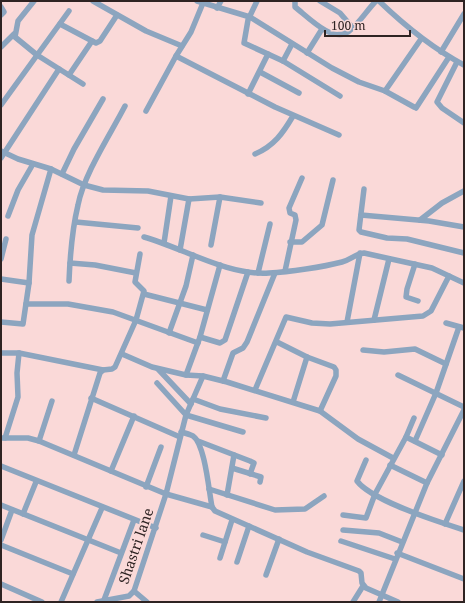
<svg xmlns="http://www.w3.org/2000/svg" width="465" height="603" font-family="'Noto Serif',serif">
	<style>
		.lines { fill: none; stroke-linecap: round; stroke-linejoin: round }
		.street { stroke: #8ca5bf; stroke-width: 5.5 }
		.labels { text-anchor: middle; stroke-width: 4; stroke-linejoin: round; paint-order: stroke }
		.street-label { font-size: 14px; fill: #2e2322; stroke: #fad9d8 }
	</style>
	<rect width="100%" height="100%" fill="#fad9d8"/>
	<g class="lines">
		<g class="street">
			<polyline points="34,1 18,21 15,37 37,55 83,84"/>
			<polyline points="93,1 146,31 182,46"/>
			<polyline points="197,1 250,17 332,68 359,82 385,91 414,107"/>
			<polyline points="257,1 248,20 244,43 283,61 340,96"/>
			<path d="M295,1V7C307,16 332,43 348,32C359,24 367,10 376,1"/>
			<polyline points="320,1 340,13 352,27"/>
			<path d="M379,1C405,26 432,48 464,65"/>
			<polyline points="203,3 191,32 176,56 275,107 339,135"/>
			<polyline points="1,7 4,12 1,15"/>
			<polyline points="217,8 221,1"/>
			<polyline points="60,24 96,43 100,41 117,15"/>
			<polyline points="1,47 14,34"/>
			<polyline points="441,52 464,14"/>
			<polyline points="307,53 322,29"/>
			<polyline points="283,61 292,44"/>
			<polyline points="457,62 437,102 442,108 464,123"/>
			<polyline points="260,72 299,93"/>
			<polyline points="69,75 92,41"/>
			<polyline points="385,91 421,39"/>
			<polyline points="248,94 268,54"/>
			<polyline points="1,105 69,11"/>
			<polyline points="416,108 449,57"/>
			<polyline points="146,111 176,56"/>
			<polyline points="1,151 18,159 51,169 84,185 103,190 148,191 189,199 220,197 261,203"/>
			<path d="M255,154C274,146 283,133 293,116"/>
			<polyline points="1,158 59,69"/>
			<polyline points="62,174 74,149 103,99"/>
			<polyline points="364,189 359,230 361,232 387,238 407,239 464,253"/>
			<polyline points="361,215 429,221 464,227"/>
			<polyline points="8,216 18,190 33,164"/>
			<polyline points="420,220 442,203 464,191"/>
			<polyline points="76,222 138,228"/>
			<path d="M144,237C183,248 228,276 269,273C289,272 323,267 342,262C350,260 355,254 364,253L432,268L464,283"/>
			<polyline points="290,242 302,242 322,225 333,180"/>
			<polyline points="164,243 171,196"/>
			<polyline points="211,245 220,197"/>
			<polyline points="180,250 189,199"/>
			<polyline points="1,259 6,239"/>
			<polyline points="70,263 95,265 136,273"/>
			<polyline points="415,264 407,289 406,297 418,301"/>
			<polyline points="285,271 296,220 295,215 290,213 289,208 302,178"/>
			<polyline points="258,273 270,224"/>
			<polyline points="1,279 29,283"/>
			<path d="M69,281C70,256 72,230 78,205C84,174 110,135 125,106"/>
			<polyline points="144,294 207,310"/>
			<polyline points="26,304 68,304 113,312 198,343"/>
			<polyline points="374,320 389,259"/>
			<polyline points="1,322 23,324 29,283 32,235 51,169"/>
			<polyline points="347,322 360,253"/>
			<polyline points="446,323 464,328"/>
			<polyline points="169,333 186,286 193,255"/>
			<polyline points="200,337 220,343 225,340 248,272"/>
			<polyline points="277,342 307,357 334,367 336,370 336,376 320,411"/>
			<polyline points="363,350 384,352 415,349 446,364"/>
			<polyline points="1,353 19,353 103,370"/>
			<polyline points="122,354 152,367 186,375 203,376 227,382 320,411 358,439 393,458"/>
			<polyline points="158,369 191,404"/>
			<polyline points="186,375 200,337 220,265"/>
			<polyline points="398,375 464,407"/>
			<polyline points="223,381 233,353 243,348 247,342 275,273"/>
			<polyline points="157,383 186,415 243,432"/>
			<polyline points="255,390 286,317 312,323 330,324 423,316 431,311 449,276"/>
			<polyline points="91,398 180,437"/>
			<polyline points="193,399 220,409 266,418"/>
			<polyline points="293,402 307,357"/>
			<path d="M181,432C185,433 189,434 193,436C205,444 209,492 212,507L215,511L307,552L359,571L361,573L362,583L366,588L398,602"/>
			<polyline points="406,437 442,455"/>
			<polyline points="1,438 28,438 39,441 166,494 212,507"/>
			<polyline points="5,438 18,397 17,373 19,353"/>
			<polyline points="39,441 52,401"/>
			<polyline points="198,441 250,461 254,463 250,474"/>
			<polyline points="415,441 436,393 459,327"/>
			<polyline points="74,455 100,373 103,370 112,369 115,367 136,320 144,291 135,282 140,254"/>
			<path d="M366,460L357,481C372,501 439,522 464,530"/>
			<polyline points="390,465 427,483"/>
			<polyline points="1,466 156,528"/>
			<polyline points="232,468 261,477 260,482"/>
			<polyline points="111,471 134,416"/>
			<polyline points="146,487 161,447"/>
			<polyline points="209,489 275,510 305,509 324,496"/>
			<polyline points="227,495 234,455"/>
			<polyline points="1,505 121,553"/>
			<polyline points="23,514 36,482"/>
			<polyline points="343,515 366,518 375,494 406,437 414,418"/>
			<polyline points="445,524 464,481"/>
			<polyline points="343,530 379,533 402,542"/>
			<polyline points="203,535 225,542"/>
			<polyline points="1,540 12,510"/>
			<polyline points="341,541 395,559"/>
			<polyline points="1,545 73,574"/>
			<polyline points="397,553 464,579"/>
			<polyline points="220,558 232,520"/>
			<polyline points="237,562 249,526"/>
			<polyline points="266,575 279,539"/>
			<polyline points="1,584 42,602"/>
			<polyline points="134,591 147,602"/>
			<polyline points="104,600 134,520"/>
			<polyline points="61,602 102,508"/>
			<polyline points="97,602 129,596 134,591 166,494 186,415 203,376"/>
			<polyline points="353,602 363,586"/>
			<polyline points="379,602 427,483 464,410"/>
		</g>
	</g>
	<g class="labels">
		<g class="street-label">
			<text transform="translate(136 546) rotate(-71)" y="5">Shastri lane</text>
		</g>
	</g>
	<rect width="465" height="603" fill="none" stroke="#2e2322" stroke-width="4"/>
	<path d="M325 30v6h85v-6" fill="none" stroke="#2e2322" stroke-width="2"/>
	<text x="331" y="30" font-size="12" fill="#2e2322" stroke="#fad9d8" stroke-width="3" paint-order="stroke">100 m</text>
</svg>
